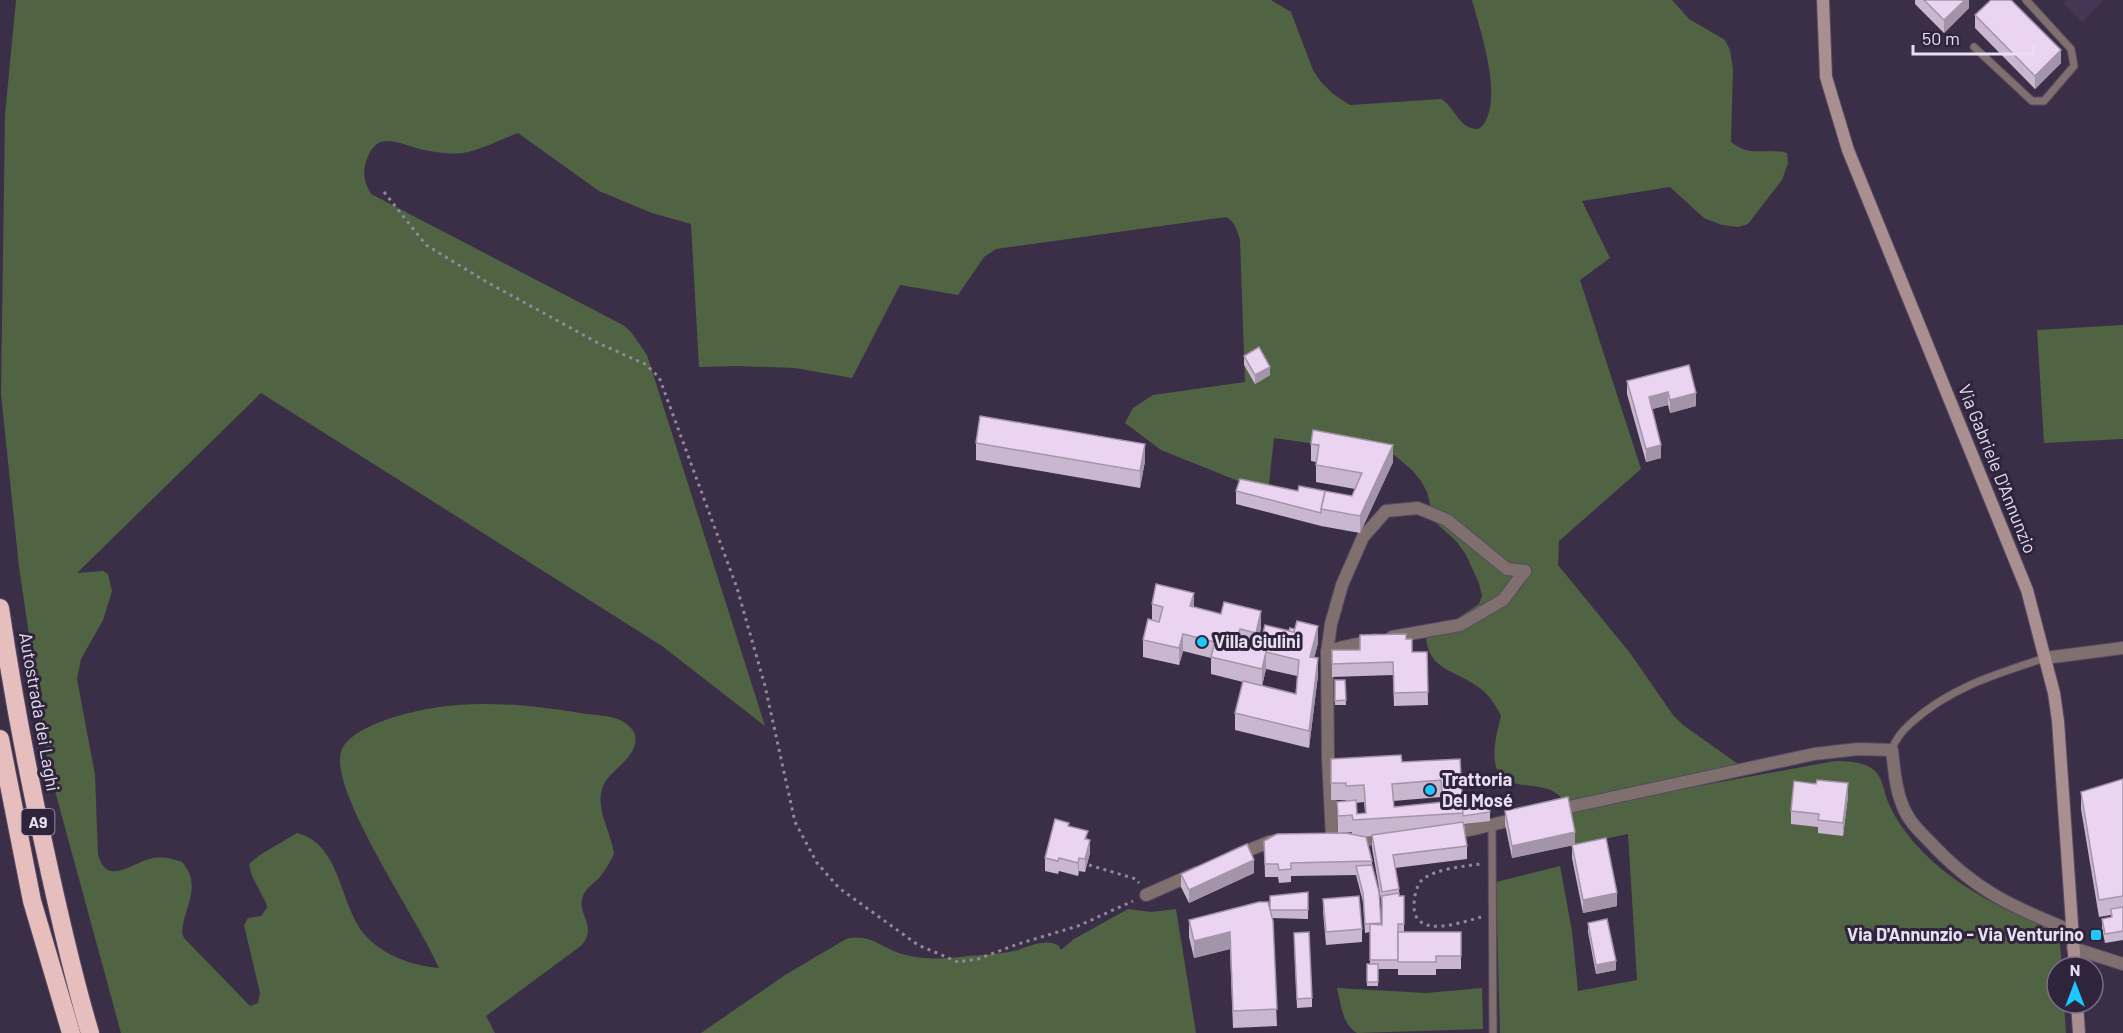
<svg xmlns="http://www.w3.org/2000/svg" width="2123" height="1033" font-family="Barlow,sans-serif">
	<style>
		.built { fill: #453655 }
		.green { fill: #506444 }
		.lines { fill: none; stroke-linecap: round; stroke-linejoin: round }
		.service-casing { stroke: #574a62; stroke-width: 9 }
		.minor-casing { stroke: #574a62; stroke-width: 14 }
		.secondary-casing { stroke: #574a62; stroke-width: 14 }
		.motorway-casing { stroke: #574a62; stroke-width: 20 }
		.path { stroke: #92879c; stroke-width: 3; stroke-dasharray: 3 4.5; stroke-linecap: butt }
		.service { stroke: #7f6f6f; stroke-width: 7 }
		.minor { stroke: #7f6f6f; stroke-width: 12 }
		.secondary { stroke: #a98f8f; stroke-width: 12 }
		.motorway { stroke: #e6bebe; stroke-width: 18 }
		.wall { fill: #c9b6cf; fill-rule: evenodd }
		.shaded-wall { fill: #a494a9 }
		.building { fill: #ead4f1; stroke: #a494a9; stroke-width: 1.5; fill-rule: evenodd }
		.poi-dot { fill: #1dc9fc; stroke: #30243d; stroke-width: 2 }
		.labels { text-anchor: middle; stroke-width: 6; stroke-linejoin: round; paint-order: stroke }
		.shield { fill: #30243d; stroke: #b1a8bb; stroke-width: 1.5 }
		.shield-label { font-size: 16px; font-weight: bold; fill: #e8e0f1 }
		.street-label { font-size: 18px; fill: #e8e0f1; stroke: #30243d }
		.poi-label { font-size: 18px; font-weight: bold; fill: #e8e0f1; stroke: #30243d; text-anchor: start }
	</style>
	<rect width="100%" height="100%" fill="#3b2e47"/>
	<polygon class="built" points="2067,0 2104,0 2082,22 2063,3"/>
	<g class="green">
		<path d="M16,0H1271L1291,12L1313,70L1321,82L1333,94L1350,105L1441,99C1454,106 1459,128 1476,129C1481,129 1484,124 1486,120C1501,90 1480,30 1472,0H1672L1689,19L1725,40L1730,50L1733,69L1731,142C1751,158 1764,147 1787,153L1788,163L1782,180L1748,224L1738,227L1722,225L1704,218L1670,187L1582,201L1610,258L1580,280L1641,469L1559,541L1558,565L1630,653L1673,715L1683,725L1738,764L1566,805C1548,767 1488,809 1495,744C1496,735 1499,725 1501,716C1496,706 1490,696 1481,689C1457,670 1427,671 1426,635L1436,624L1456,619L1467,612L1479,604L1482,596L1479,583L1466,555L1457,542L1434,521L1427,492L1421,481L1412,470L1394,455L1274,438L1268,493L1161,450L1125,423L1133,408L1153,395L1245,382L1240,240C1237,230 1235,222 1226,217L996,249L984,257L958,295L900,285L852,378L795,368L737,366L699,367L691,224L652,213L599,191L518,133C502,139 477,151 462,153C452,155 426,151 416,148C395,142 377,132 367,159C362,172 364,182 371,194L623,325L631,332L647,355L765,726L662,646L261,393L77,573L103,571L108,574L112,591L103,620L81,659L77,679L95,775L98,854C106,886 129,865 149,859C159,856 172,858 182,862C203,886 184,906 182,932L184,938L250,1006L258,1003L260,993L244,925L248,918L261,916L267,908L266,903L252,876L249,864L260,855L297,833C341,844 339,903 364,934C382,955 413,966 439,968C421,924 329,792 341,752C349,725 415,710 440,707C484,700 537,706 580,713C593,715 608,715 620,720C625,722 632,728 634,732C643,754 611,769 604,784C593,806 611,831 614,854C610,862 605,871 599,878C594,883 586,888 583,896C576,915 598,924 582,945L486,1016L495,1033H121L49,769L19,567L1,394L5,115Z"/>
		<polygon points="2123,325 2123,439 2044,443 2037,330"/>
		<path d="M1835,761C1850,761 1873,762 1880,778C1884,786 1885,796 1889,804C1896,821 1910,839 1923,852C1961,891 2010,912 2059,933L2062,967H2057V1003H2064L2066,1033H1500L1496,882L1560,866L1572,931L1578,991L1637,980L1628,834L1575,845L1568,810Z"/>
		<path d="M1128,909L1151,912L1176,909L1196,1033H701L785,975L846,939C870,933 881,948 902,954C923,960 947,959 967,956C983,955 999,954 1014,951C1027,948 1041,939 1055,944C1059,945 1059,946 1061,950L1074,939Z"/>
		<path d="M1337,988L1426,993L1482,988L1483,1029L1357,1033C1342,1024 1341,1004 1337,988Z"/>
	</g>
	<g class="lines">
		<defs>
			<g id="service">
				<polyline points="1974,47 2032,101 2044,101 2074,66 2071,49 2026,0"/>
				<path d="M1892,750C1895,739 1902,731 1911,723C1949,688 1996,674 2045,658"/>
				<polyline points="1492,825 1493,1033"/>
			</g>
			<g id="minor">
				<polyline points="1392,637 1460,625 1503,600 1525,571"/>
				<polyline points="1375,640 1343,647 1327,652 1328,758 1332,838 1387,840"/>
				<polyline points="1327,652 1331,624 1342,585 1363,537 1386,511 1418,508 1447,520 1507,569 1525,571"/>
				<polyline points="2045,658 2123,648"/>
				<path d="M1555,810L1814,754L1858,749L1892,750C1894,767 1895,787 1902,804C1907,819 1918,830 1929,841C1975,891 2011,906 2072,931"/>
				<polyline points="1449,833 1474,829 1520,818"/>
				<polyline points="1234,856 1269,842 1280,840"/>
				<polyline points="1146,895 1196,873"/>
				<polyline points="2073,948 2123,964"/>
			</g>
			<g id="secondary">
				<polyline points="1823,0 1826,77 1848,150 2027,590 2054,693 2058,721 2075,967"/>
				<polyline points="2077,1003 2079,1033"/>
			</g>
			<g id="motorway">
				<path d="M0,608C13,697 30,785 50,873C62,927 74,980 90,1033"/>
				<polyline points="0,739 32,901 71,1033"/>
			</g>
		</defs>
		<use href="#service" class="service-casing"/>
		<use href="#minor" class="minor-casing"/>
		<use href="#secondary" class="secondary-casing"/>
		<use href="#motorway" class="motorway-casing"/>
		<g class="path">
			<polyline points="384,192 426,245 485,281 600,344 645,364 659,377 737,588 765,686 795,822 817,863 839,888 918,945 958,962 978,959 1018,944 1078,926 1133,901"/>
			<polyline points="1089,865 1136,879 1139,883"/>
			<path d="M1481,917C1463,922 1414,940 1414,906C1414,898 1416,886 1422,880C1434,869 1465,866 1481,864"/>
		</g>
		<use href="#service" class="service"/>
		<use href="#minor" class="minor"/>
		<use href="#secondary" class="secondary"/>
		<use href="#motorway" class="motorway"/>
	</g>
	<g class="wall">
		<polygon points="1915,0 1969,0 1969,8 1944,33 1915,4"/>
		<polygon points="1975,15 2061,63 2035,89 1975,28"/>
		<polygon points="1244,356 1270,375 1255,384 1244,365"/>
		<polygon points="1689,365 1696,406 1670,413 1668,405 1652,409 1661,458 1646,462 1627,394 1627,381"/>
		<polygon points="976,443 1145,461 1140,488 976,460"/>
		<polygon points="1311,444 1393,462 1360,533 1321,526 1236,504 1236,491 1298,491 1352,496 1355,489 1316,482 1316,462 1311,461"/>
		<path d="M1152,604L1194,607L1261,628L1256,649L1259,650L1318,643L1314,658L1318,675L1309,748L1235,730V713L1243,682L1211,674V658L1183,651L1179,665L1143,657V640L1152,620ZM1266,669L1297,676L1296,694L1262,686Z"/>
		<polygon points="1406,639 1412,652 1427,652 1428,705 1394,706 1393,675 1332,677 1332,650 1360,650"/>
		<polygon points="1335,680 1345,680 1346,705 1335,705"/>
		<path d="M1331,759L1402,762L1460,759L1462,801L1490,812V821L1464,824L1467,846V859L1395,868L1399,889V896H1404V932H1461V969H1436V975H1398V969H1378V986H1367V964H1370V932L1365,933L1363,902L1356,875L1291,876V882L1279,883L1278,877H1265L1264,841L1352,835V832L1338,833L1337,802L1346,801V800H1331ZM1441,797L1442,802L1394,807L1393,801ZM1364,802L1365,813L1357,814L1356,803ZM1372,836V848L1382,905V925H1381L1379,892L1372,865V861L1363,837Z"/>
		<polygon points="2123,779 2123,940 2105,943 2102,928 2102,919 2111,917 2111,915 2099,917 2081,809 2081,792"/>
		<polygon points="1848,796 1843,836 1818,833 1818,827 1791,824 1791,811"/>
		<polygon points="1505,811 1575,844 1617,906 1583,913 1572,858 1572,845 1512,858 1505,824"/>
		<polygon points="1069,826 1088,839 1090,853 1085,872 1079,871 1078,876 1059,871 1058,874 1045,871 1045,858"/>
		<polygon points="1254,873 1189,903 1181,887 1181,874"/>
		<polygon points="1308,892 1308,919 1272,918 1277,1026 1233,1028 1230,949 1194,958 1189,937 1189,920 1270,911 1270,896"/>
		<polygon points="1323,899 1362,929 1362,942 1326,945 1323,912"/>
		<polygon points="1588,923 1616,970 1596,974 1588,932"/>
		<polygon points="1294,941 1312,998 1312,1007 1297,1008"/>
	</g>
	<g class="shaded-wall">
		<polygon points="1965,0 1969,0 1969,8 1944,33 1944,20"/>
		<polygon points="2061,50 2061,63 2035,89 2035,76"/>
		<polygon points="1270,367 1270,375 1255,384 1255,375"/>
		<polygon points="1668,392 1668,405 1649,410 1649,397"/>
		<polygon points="1696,393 1696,406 1670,413 1670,400"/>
		<polygon points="1145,444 1145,461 1140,488 1140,471"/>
		<polygon points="1393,445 1393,462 1360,533 1360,516"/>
		<polygon points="1661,445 1661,458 1646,462 1646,449"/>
		<polygon points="1194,593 1194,610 1190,606"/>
		<polygon points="1261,611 1261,628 1256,650 1256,633"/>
		<polygon points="1318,626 1318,643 1310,674 1310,657"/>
		<polygon points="1183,634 1183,651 1179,665 1179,648"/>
		<polygon points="1266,652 1266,669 1262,686 1262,669"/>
		<polygon points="1318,658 1318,675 1309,748 1309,731"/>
		<polygon points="1848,783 1848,796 1843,836 1843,823"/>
		<polygon points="1575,832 1575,845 1512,858 1512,846"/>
		<polygon points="1090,840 1090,853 1085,872 1085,859"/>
		<polygon points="1079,858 1079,871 1078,876 1078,863"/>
		<polygon points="1254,860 1254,873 1189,903 1189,890"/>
		<polygon points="1617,893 1617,906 1583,913 1583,900"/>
		<polygon points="1230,932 1230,949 1194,958 1194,941"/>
		<polygon points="1616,961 1616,970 1596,974 1596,965"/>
	</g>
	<g class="building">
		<polygon points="1924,0 1965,0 1944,20"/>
		<polygon points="1991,0 2011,0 2061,50 2035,76 1975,15"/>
		<polygon points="1259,347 1270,367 1255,375 1244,356"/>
		<polygon points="1689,365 1696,393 1670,400 1668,392 1649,397 1661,445 1646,449 1627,381"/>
		<polygon points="980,416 1145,444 1140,471 976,443"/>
		<polygon points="1313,430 1393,445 1360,516 1321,509 1325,491 1352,496 1362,473 1316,465 1319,445 1311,444"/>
		<polygon points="1240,479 1298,491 1299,486 1325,491 1321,509 1321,513 1236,491"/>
		<polygon points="1156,584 1194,593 1190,606 1221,614 1224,602 1261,611 1256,633 1240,629 1237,639 1254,642 1252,648 1259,650 1265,625 1294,632 1297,621 1318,626 1310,657 1318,658 1309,731 1235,713 1243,681 1296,694 1299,660 1266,652 1262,669 1211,657 1215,642 1183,634 1179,648 1143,640 1148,619 1159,622 1163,607 1152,604"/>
		<polygon points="1290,628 1294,629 1294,632 1289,631"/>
		<polygon points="1406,634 1406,639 1412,639 1412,652 1427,652 1428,692 1394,693 1393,662 1332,664 1332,650 1360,650 1360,635"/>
		<polygon points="1335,680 1345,680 1346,700 1335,701"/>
		<path d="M1401,755L1402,762L1460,759L1463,813L1353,820L1352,815L1338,816L1337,802L1356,800L1357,814L1366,813L1364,785L1346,786V783H1331V759ZM1441,780L1443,802L1394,807L1392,784Z"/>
		<polygon points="2123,779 2123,896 2099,900 2081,792"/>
		<polygon points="1817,780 1848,783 1843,823 1818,820 1819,814 1791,811 1794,781 1816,784"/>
		<polygon points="1568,797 1575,832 1512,846 1505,811"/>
		<polygon points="1487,798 1490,812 1463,816 1462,801"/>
		<polygon points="1055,819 1069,823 1068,826 1088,831 1085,839 1090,840 1085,859 1079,858 1078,863 1059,858 1058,861 1045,858"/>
		<polygon points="1463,822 1467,846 1393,855 1399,889 1382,892 1372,835"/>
		<polygon points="1345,833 1366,837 1372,861 1291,863 1291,869 1279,870 1278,864 1265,864 1264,841 1277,834"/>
		<polygon points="1606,838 1617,893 1583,900 1572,845"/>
		<polygon points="1247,844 1254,860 1189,890 1181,874"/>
		<polygon points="1372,865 1379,892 1381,923 1365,924 1363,893 1356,866"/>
		<polygon points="1308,892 1308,910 1270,910 1270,896"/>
		<polygon points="1399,893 1399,896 1404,896 1404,924 1398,924 1398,960 1370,960 1370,924 1382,925 1382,896"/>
		<polygon points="1359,896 1362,929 1326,932 1323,899"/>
		<polygon points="1259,902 1268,902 1273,921 1277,1009 1233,1011 1230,932 1194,941 1189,920"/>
		<polygon points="2123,907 2123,931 2105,934 2102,919 2112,917 2111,909"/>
		<polygon points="1607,919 1616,961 1596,965 1588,923"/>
		<polygon points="1309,932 1312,998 1297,999 1294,933"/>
		<polygon points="1398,932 1461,932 1461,956 1436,956 1436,962 1398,962"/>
		<rect x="1367" y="964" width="11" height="18"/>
	</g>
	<g class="poi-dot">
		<circle cx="1202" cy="642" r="6"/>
		<circle cx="1430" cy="790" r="6"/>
		<rect x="2090" y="929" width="12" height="12" rx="3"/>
	</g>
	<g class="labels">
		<rect class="shield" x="21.5" y="809" width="33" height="26" rx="4.5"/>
		<g class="shield-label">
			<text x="38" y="828">A9</text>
		</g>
		<g class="street-label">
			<text transform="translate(1997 469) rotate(68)" y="6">Via Gabriele D'Annunzio</text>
			<text transform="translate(39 712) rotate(80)" y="6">Autostrada dei Laghi</text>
		</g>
		<g class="poi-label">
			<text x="1214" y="648">Villa Giulini</text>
			<text x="1442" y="786">Trattoria<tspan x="1442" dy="21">Del Mosé</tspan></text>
			<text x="2084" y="941" text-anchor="end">Via D'Annunzio - Via Venturino</text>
		</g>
	</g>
	<g transform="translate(2075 985)"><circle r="28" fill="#30243d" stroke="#7a6f85" stroke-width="1.5"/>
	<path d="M0-4.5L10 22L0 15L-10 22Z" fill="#1dc9fc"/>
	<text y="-9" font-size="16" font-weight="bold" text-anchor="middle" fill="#e8e0f1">N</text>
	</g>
	<path d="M1913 45v9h120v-9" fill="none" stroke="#e8e0f1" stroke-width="3"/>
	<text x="1922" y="45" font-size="18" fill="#e8e0f1" stroke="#30243d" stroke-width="4.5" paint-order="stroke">50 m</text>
</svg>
